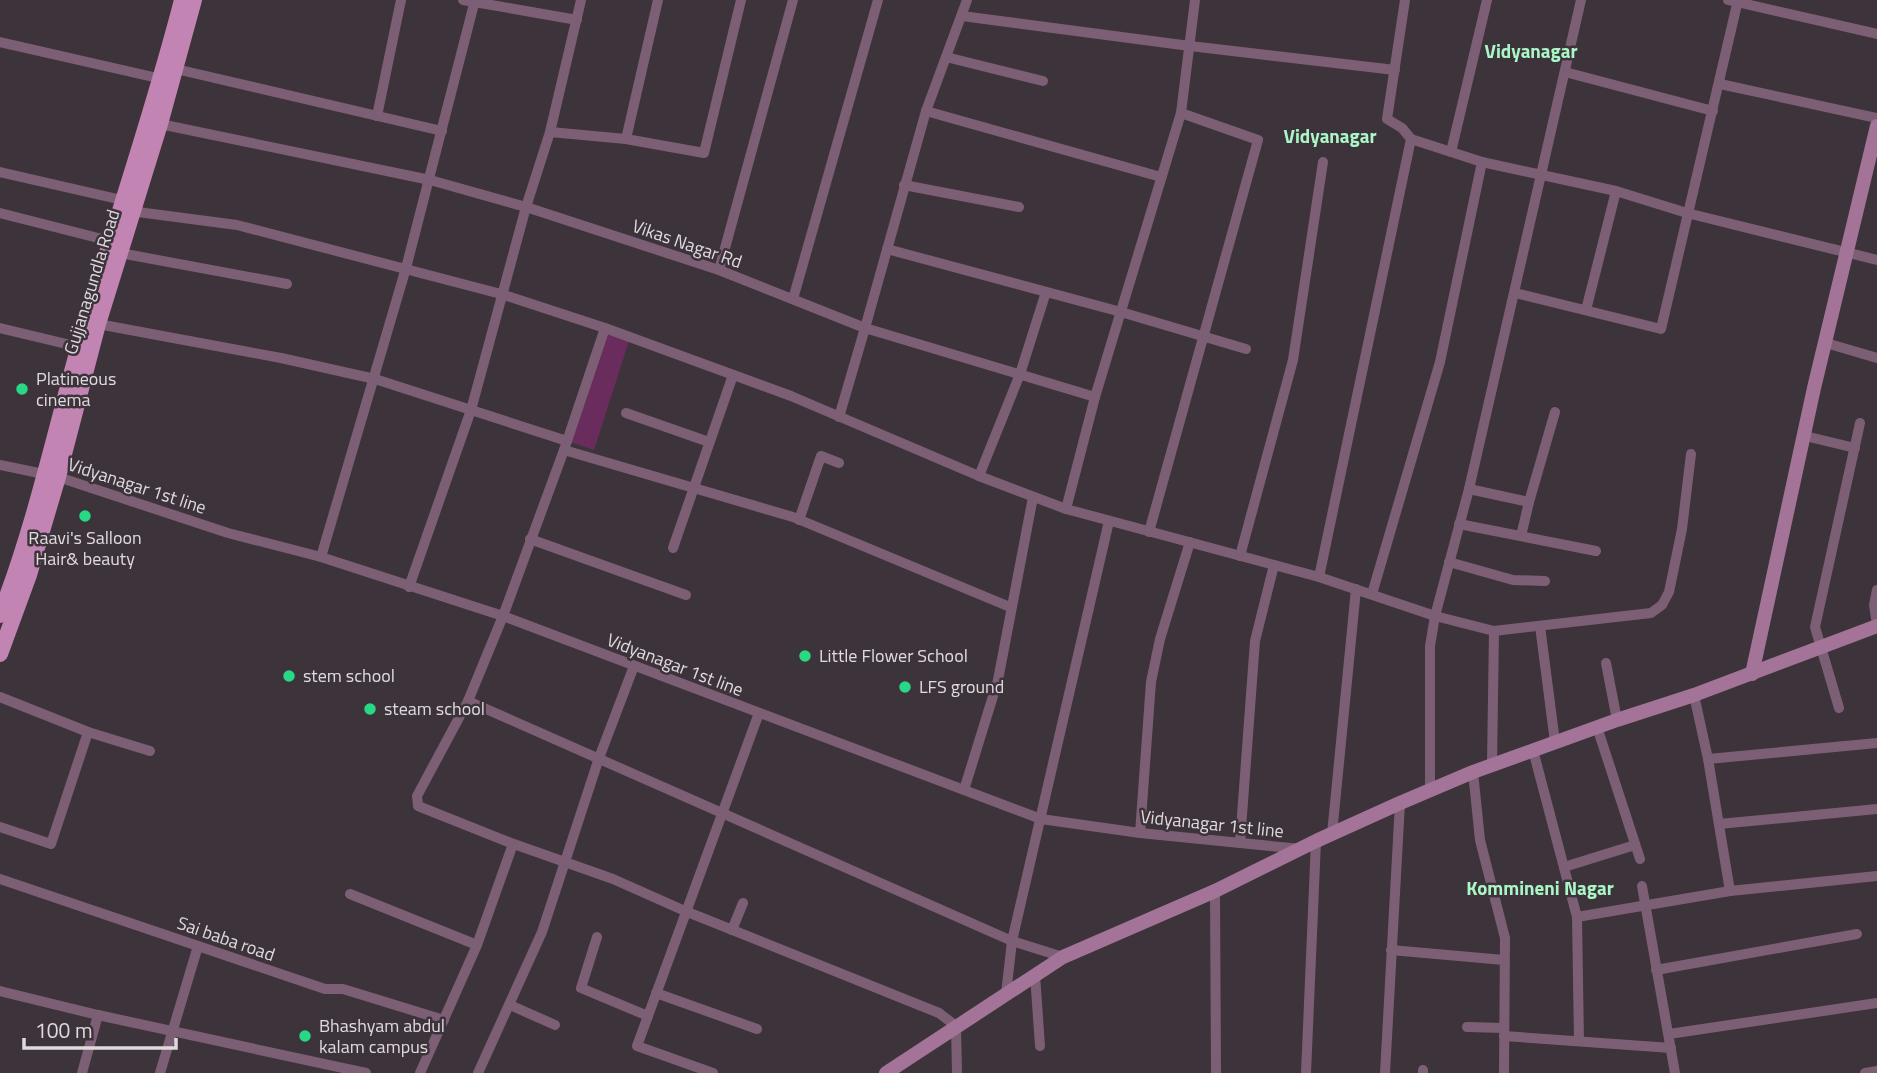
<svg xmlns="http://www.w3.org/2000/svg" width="1877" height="1073" font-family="'Titillium Web',sans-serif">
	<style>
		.green { fill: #692c5d }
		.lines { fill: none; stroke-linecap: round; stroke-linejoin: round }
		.street { stroke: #7d5f75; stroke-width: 10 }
		.secondary { stroke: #a47498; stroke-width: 14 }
		.primary { stroke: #c284b3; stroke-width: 16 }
		.poi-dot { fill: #29d885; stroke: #3d333a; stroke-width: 2.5 }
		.labels { text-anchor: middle; stroke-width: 5; stroke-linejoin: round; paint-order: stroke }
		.street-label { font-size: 18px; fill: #e0dadf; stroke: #3d333a }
		.poi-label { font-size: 18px; fill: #e0dadf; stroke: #3d333a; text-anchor: start }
		.neighbourhood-label { font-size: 19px; font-weight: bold; fill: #aaf6c6; stroke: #3d333a }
	</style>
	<rect width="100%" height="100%" fill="#3d333a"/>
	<polygon class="green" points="605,328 630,338 594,450 567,441"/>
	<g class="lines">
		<g class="street">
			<polyline points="463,0 577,20"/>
			<polyline points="1195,0 1181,113 1095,397 1066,509 1319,577 1435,616 1494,631 1651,613 1662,605 1669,592 1682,529 1691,454"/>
			<polyline points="1728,0 1877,34"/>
			<polyline points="962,16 1190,46 1395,70"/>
			<polyline points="0,42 162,79"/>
			<polyline points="946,57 1043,81"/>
			<polyline points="176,69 442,131"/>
			<polyline points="1565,72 1713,111"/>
			<polyline points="1720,84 1877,118"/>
			<polyline points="926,111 1161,177"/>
			<polyline points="377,116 401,0"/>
			<polyline points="160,124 430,180 526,207 719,270 865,328 926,111 967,0"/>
			<polyline points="550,132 626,139 704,153 741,0"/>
			<polyline points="626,139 658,0"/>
			<polyline points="1411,139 1482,162 1616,191 1687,213 1877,260"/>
			<polyline points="1451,152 1487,0"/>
			<polyline points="0,172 122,200"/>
			<polyline points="904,185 1019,207"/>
			<polyline points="130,211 237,225 501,294 605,328 564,450 503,616 468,701 417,796 418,806 511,843 613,879 685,911 939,1013 956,1026 957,1073"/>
			<polyline points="0,213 110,241"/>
			<polyline points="887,249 1121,312 1246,349"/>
			<polyline points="120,253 287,284"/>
			<polyline points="719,270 793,0"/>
			<polyline points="1515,293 1661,329 1738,0"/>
			<polyline points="793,299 878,0"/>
			<polyline points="1586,310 1616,191"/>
			<polyline points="98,324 281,358 375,379 567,441"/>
			<polyline points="0,328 79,347"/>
			<polyline points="605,328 791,396 979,476 1066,509"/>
			<polyline points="1826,343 1877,358"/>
			<polyline points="626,413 709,442"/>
			<polyline points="839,417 865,328 1095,397"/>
			<polyline points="1805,436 1855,448"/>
			<polyline points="564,450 793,517 1010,607"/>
			<polyline points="0,465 58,477 228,533 321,557 503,616 1041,819 1140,833 1301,849"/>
			<polyline points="979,476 1020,374 1046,292"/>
			<polyline points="1469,489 1529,502 1555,412"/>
			<polyline points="799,520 821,456 839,463"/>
			<polyline points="1459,524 1596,551"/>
			<polyline points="1149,532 1258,140 1181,113"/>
			<polyline points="1521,536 1529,502"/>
			<polyline points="530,539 686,595"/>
			<polyline points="673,548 733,375"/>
			<polyline points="1240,556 1293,360 1323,162"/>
			<polyline points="321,557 406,268 475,0"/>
			<polyline points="1449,562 1513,580 1545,581"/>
			<polyline points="1319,577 1411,139 1402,128 1387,119 1405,0"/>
			<polyline points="409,587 471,410 526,207 550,132 581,0"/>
			<polyline points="1877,590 1874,605 1877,625"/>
			<polyline points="1372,594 1440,362 1482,162"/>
			<polyline points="1540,626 1555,742"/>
			<polyline points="1606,663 1617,720"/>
			<polyline points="1694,695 1708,759 1730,891"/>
			<polyline points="0,697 88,732 51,844 0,827"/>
			<polyline points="468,701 1012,941 1063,957"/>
			<polyline points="1839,708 1815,627 1860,423"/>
			<polyline points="1597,727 1640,859"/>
			<polyline points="88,732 150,751"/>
			<polyline points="1533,750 1577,917 1579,1041"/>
			<polyline points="1708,759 1877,743"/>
			<polyline points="1492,765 1494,631"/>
			<polyline points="1473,772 1480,840 1505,938 1504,1073"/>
			<polyline points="964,790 998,680 1033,497"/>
			<polyline points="1430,790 1430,646 1435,616 1469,489 1581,0"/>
			<polyline points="1719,824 1877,809"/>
			<polyline points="1140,833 1151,682 1160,639 1190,542"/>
			<polyline points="1332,834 1356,589"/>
			<polyline points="1240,842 1255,641 1274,565"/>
			<polyline points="1564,867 1635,845"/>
			<polyline points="0,879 325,989 343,989 444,1020"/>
			<polyline points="1642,886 1675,1073"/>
			<polyline points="1215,891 1216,1073"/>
			<polyline points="350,894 477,945"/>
			<polyline points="1577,917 1730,891 1877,876"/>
			<polyline points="732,930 743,903"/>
			<polyline points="597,937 581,988 648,1016"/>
			<polyline points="1391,950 1504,960"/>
			<polyline points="1656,970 1857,934"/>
			<polyline points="1035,975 1040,1046"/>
			<polyline points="0,991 98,1015 366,1073"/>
			<polyline points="656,993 757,1029"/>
			<polyline points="1006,994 1012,941 1109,521"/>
			<polyline points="510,1005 555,1025"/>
			<polyline points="1467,1027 1504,1028"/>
			<polyline points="1669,1034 1877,1003"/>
			<polyline points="1504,1036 1671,1048"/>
			<polyline points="82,1073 98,1015"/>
			<polyline points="160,1073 198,946"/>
			<polyline points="420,1073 477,945 513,844"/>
			<polyline points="478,1073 542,932 599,758 634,666"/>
			<polyline points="713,1073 637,1046 759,713"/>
			<polyline points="1306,1073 1316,841"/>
			<polyline points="1385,1073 1400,803"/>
			<polyline points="1423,1073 1423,1070"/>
			<polyline points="1865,1073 1877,1071"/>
		</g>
		<g class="secondary">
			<polyline points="1752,674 1814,388 1877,126"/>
			<polyline points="886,1073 1063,957 1215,891 1316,841 1400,803 1473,772 1617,720 1694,695 1877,626"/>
		</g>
		<g class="primary">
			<path d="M0,615C34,528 54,436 79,346C112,230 152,117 182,0"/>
			<polyline points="0,654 29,575 58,477 98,324 160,124 194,0"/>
		</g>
	</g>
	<g class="poi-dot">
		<circle cx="22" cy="389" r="7"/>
		<circle cx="85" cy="516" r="7"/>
		<circle cx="805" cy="656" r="7"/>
		<circle cx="289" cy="676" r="7"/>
		<circle cx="905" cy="687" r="7"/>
		<circle cx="370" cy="709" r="7"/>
		<circle cx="305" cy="1036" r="7"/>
	</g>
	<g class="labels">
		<g class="street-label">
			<text transform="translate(687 244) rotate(19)" y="6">Vikas Nagar Rd</text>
			<text transform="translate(92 282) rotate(-73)" y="6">Gujjanagundla Road</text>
			<text transform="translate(137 486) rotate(18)" y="6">Vidyanagar 1st line</text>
			<text transform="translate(675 665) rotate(21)" y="6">Vidyanagar 1st line</text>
			<text transform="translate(1212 824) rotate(6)" y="6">Vidyanagar 1st line</text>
			<text transform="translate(226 939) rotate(19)" y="6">Sai baba road</text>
		</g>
		<g class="poi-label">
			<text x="36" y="385">Platineous<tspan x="36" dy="21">cinema</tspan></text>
			<text x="85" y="544" text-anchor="middle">Raavi's Salloon<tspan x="85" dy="21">Hair&amp; beauty</tspan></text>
			<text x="819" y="662">Little Flower School</text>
			<text x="303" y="682">stem school</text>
			<text x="919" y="693">LFS ground</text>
			<text x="384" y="715">steam school</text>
			<text x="319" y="1032">Bhashyam abdul<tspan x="319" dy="21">kalam campus</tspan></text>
		</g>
		<g class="neighbourhood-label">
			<text x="1531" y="58">Vidyanagar</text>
			<text x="1330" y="143">Vidyanagar</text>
			<text x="1540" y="895">Kommineni Nagar</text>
		</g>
	</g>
	<path d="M24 1038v10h152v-10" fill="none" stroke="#e0dadf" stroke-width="3.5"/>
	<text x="35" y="1038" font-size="21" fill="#e0dadf" stroke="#3d333a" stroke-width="5" paint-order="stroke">100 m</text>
</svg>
